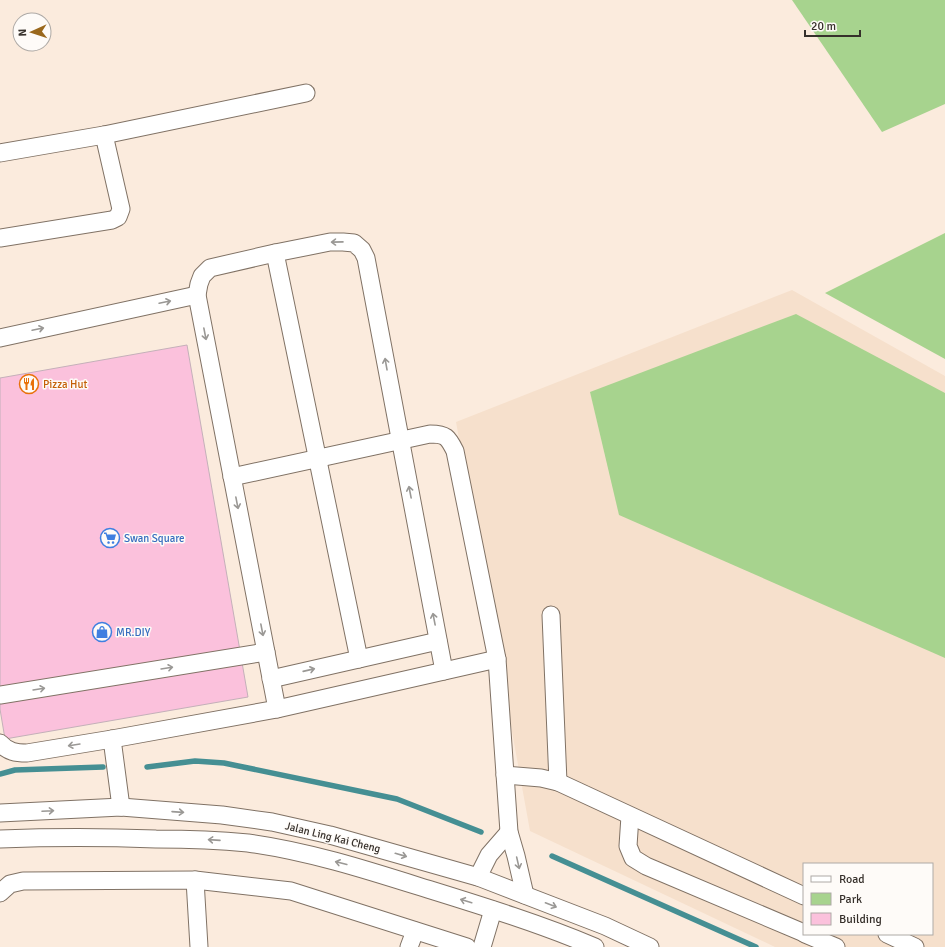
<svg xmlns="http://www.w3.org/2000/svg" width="945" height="947" font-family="Signika,sans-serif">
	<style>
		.built { fill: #f6e0cc; fill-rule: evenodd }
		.green { fill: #a7d38e }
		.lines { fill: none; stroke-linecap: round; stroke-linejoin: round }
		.stream { stroke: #458f93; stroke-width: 5.5 }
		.building { fill: #fbc1dc; stroke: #c4b0b9 }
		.minor-casing { stroke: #807265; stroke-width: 19 }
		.minor { stroke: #fff; stroke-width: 17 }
		.oneway { stroke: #9a9895 }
		.labels { text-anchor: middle; stroke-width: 3; stroke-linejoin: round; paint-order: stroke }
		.food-label { font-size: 11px; fill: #c56008; stroke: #fefbf8; text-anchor: start }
		.shop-label { font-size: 11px; fill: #366cbe; stroke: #fefbf8; text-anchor: start }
		.street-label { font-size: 11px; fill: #36302b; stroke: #fefbf8 }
	</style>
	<rect width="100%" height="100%" fill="#fbebdd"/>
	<path class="built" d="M792,290L945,376V947H775L530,831L456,422ZM804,864H932V934H804Z"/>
	<g class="green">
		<polygon points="792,0 945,0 945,104 882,132"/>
		<polygon points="945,233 945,359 825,293"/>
		<polygon points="796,314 945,393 945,658 619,515 590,392"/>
	</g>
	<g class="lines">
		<g class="stream">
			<polyline points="147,767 195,761 224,763 397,799 481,832"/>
			<polyline points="0,774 15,770 103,767"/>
			<polyline points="552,856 756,947"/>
		</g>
	</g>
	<polygon class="building" points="187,345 248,697 5,739 0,709 0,378"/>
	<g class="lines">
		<defs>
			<g id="minor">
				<polyline points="0,153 104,135 306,93"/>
				<polyline points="0,238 112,220 118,217 121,209 104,135"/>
				<polyline points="275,253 359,659"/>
				<polyline points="0,338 197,295"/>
				<path d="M232,477L430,434C446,434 448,437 455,451L497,659L509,832L516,856L525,895"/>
				<polyline points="551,615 558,782"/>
				<polyline points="271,679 438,641"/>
				<polyline points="0,695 266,652"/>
				<polyline points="277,709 197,295 199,284 202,276 210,268 275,253 330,242 343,242 354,243 362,250 366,258 444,671"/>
				<polyline points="112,739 121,807"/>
				<path d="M0,743C8,752 16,753 27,753L112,739L277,709L497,659"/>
				<polyline points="505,775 541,778 558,782 804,896"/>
				<polyline points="0,813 121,807 222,815 272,822 330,835 478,877 605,926 650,947"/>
				<polyline points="630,816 628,846 633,858 646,866 804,933"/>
				<path d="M0,839C52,837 104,837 156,839C187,839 218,840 248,843C307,851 364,869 421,887C479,905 538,923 595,947"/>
				<polyline points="478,877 489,855 509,832"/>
				<polyline points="195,880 199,947"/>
				<polyline points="0,893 10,884 23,881 195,880 291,891 467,947"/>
				<polyline points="805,934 836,947"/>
				<polyline points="887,934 915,947"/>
				<polyline points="409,947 415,931"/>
				<polyline points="482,947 493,910"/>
			</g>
		</defs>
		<use href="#minor" class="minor-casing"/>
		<use href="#minor" class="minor"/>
	</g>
	<defs><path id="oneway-shaft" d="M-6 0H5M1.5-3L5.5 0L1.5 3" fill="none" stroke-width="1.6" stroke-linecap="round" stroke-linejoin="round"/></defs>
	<g class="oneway">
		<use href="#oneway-shaft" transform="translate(337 242) rotate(179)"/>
		<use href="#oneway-shaft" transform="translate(165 302) rotate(-12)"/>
		<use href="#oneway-shaft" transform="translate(38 329) rotate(-12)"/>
		<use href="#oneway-shaft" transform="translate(205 334) rotate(79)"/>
		<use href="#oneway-shaft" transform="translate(386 364) rotate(-100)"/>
		<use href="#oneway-shaft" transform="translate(410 492) rotate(-101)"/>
		<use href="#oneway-shaft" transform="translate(237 503) rotate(79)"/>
		<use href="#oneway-shaft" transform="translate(434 619) rotate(-101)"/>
		<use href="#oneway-shaft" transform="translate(262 630) rotate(79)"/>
		<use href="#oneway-shaft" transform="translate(167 668) rotate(-9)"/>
		<use href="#oneway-shaft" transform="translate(309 670) rotate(-13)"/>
		<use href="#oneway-shaft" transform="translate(39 689) rotate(-9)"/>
		<use href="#oneway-shaft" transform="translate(74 745) rotate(171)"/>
		<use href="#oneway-shaft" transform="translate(48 811) rotate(-3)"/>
		<use href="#oneway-shaft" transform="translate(178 812) rotate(4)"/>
		<use href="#oneway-shaft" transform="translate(214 840) rotate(-176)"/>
		<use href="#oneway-shaft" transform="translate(401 855) rotate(16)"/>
		<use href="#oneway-shaft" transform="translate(341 863) rotate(-166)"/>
		<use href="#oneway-shaft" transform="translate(518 863) rotate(77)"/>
		<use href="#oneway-shaft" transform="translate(466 901) rotate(-163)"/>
		<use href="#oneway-shaft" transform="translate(551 905) rotate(21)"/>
	</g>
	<defs>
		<symbol id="restaurant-ring" viewBox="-11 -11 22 22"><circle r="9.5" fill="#fefbf8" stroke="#e8710a" stroke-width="1.5"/><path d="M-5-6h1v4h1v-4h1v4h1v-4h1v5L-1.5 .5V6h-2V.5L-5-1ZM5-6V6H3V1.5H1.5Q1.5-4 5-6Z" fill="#e8710a"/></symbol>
		<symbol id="supermarket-ring" viewBox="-11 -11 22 22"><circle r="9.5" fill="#fefbf8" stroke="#3f7fe0" stroke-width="1.5"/><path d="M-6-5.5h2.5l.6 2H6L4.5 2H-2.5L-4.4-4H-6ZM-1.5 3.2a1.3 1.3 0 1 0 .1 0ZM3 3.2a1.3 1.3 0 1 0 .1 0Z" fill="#3f7fe0"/></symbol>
		<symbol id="shop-ring" viewBox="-11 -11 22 22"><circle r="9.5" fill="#fefbf8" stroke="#3f7fe0" stroke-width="1.5"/><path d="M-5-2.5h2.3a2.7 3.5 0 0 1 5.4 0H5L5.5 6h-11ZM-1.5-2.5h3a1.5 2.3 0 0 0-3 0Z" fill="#3f7fe0"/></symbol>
	</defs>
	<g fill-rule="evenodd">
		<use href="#restaurant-ring" x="18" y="373" width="22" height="22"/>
		<use href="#supermarket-ring" x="99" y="527" width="22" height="22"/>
		<use href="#shop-ring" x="91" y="621" width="22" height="22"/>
	</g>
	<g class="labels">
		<g class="food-label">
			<text x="43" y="388">Pizza Hut</text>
		</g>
		<g class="shop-label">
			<text x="124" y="542">Swan Square</text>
			<text x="116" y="636">MR.DIY</text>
		</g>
		<g class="street-label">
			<text transform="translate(333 837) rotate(14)" y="4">Jalan Ling Kai Cheng</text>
		</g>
	</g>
	<rect x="803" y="863" width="130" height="72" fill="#fefbf8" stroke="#aeaaa6"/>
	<rect x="811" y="876" width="20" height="6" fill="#ffffff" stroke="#aeaaa6"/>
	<text x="839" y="883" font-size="12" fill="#36302b">Road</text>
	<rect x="811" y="893" width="20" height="12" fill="#a7d38e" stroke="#aeaaa6"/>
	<text x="839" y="903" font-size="12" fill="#36302b">Park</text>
	<rect x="811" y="913" width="20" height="12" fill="#fbc1dc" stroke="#aeaaa6"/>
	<text x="839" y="923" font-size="12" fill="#36302b">Building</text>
	<g transform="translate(32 32) rotate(267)"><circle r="19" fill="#fefbf8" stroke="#aeaaa6"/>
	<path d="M0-3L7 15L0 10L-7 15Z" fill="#9a681c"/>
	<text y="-6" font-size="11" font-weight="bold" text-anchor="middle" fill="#36302b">N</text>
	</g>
	<path d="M805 30v6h55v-6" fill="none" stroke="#36302b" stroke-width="2"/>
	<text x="811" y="30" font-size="12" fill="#36302b" stroke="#fefbf8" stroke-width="3" paint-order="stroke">20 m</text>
</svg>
